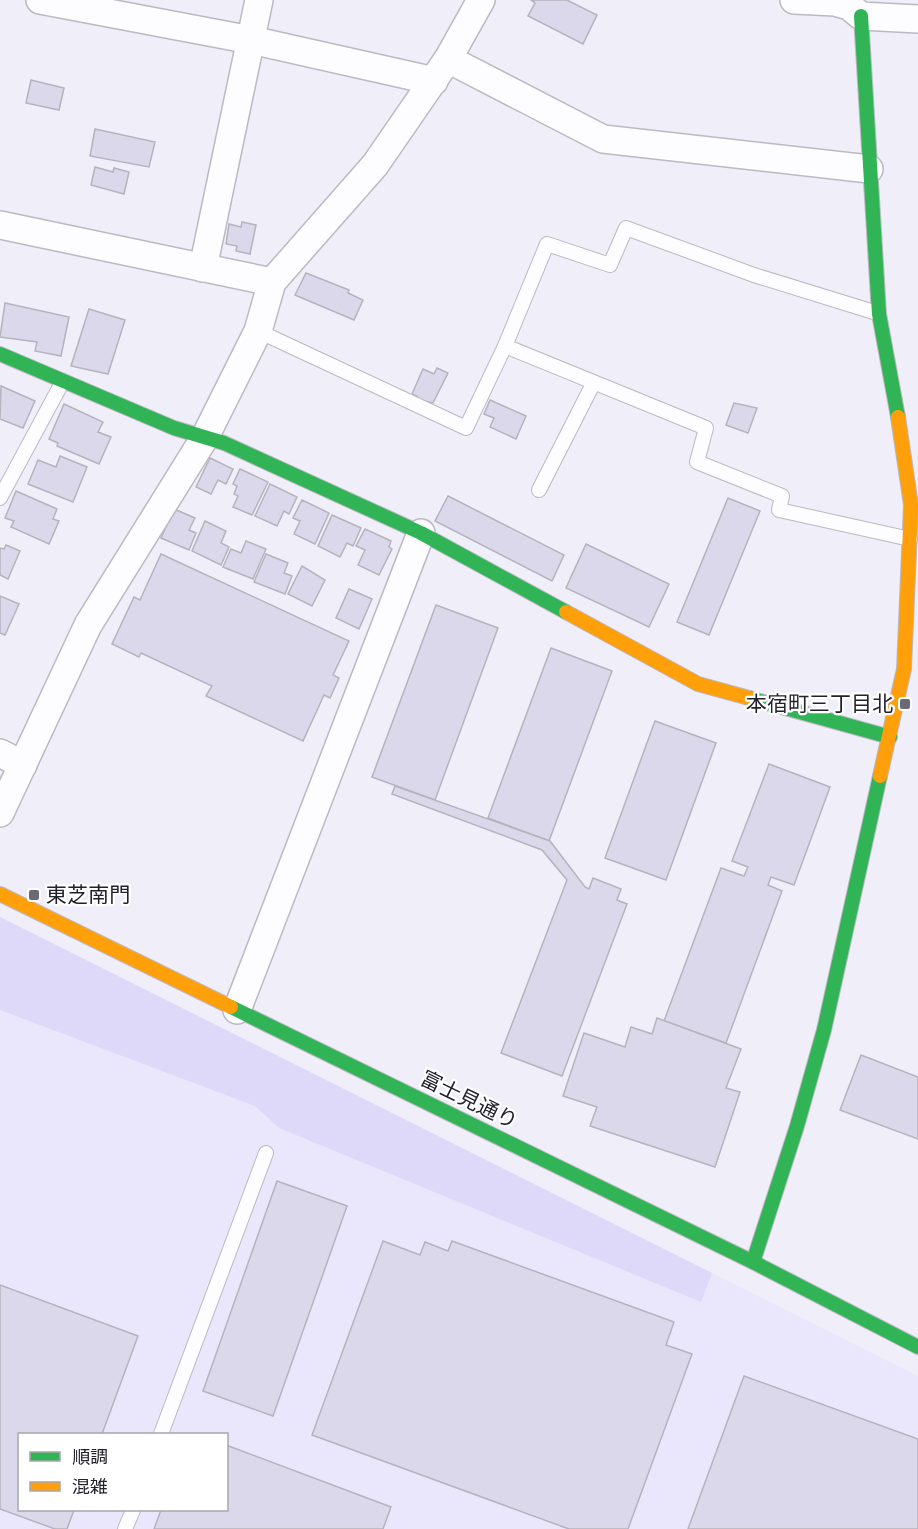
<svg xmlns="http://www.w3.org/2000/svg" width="918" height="1529" font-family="'IBM Plex Sans','Noto Sans JP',sans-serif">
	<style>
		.built { fill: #eae6fc; fill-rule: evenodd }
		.green { fill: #ded9f8 }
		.building { fill: #dcd8ec; stroke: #b5b3bd; stroke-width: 1.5 }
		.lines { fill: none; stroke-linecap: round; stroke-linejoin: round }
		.lane-casing { stroke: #bbb9c3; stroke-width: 16 }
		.street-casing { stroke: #bbb9c3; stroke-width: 30 }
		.fast-casing { stroke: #bbb9c3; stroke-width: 16 }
		.slow-casing { stroke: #bbb9c3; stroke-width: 16 }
		.lane { stroke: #fdfcfe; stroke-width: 14 }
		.street { stroke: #fdfcfe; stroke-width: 27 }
		.fast { stroke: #30b455; stroke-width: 14 }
		.slow { stroke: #ff9f0a; stroke-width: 14 }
		.poi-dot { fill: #6b6974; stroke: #fff; stroke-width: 2 }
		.labels { text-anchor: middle; stroke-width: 4.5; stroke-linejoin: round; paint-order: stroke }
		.poi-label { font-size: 21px; fill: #23212c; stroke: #fff; text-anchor: end }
		.street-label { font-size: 21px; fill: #23212c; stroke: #fff }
	</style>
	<rect width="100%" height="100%" fill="#f0eef9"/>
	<path class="built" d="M0,917L918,1376V1529H0ZM20,1434H226V1510H20Z"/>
	<polygon class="green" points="0,917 712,1273 701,1302 279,1128 255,1106 0,1010"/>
	<g class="building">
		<polygon points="531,0 567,0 597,15 583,44 528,16 535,3"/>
		<polygon points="31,80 64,88 59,110 26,103"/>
		<polygon points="95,129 155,142 149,167 90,156"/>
		<polygon points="95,167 113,172 114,168 129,172 124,194 91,185"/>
		<polygon points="242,222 256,225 250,254 236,251 237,246 226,244 229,224 241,227"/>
		<polygon points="306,273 349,290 348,293 363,300 354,320 295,295"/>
		<polygon points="5,303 69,317 61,356 35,351 37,342 0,337"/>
		<polygon points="89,309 125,320 108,374 71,366"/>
		<polygon points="437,368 448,373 433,403 415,399 417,396 412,394 423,369 434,374"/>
		<polygon points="1,386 35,401 23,428 0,419"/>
		<polygon points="490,400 526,416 516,439 490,427 494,418 484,414"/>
		<polygon points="734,403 757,408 748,433 726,425"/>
		<polygon points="64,404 103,422 98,432 111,437 99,464 57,446 58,443 49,439"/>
		<polygon points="60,456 87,467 73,502 28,484 38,460 56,467"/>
		<polygon points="210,458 233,469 226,484 218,480 211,494 196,487"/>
		<polygon points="240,469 268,482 252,515 233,507 238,496 234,494 237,486 233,484"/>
		<polygon points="270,484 297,497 289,514 284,511 277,526 255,516"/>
		<polygon points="16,491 57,509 53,519 59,521 49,544 11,527 14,521 5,518"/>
		<polygon points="448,496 564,555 552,581 435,521"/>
		<polygon points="728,498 760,511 709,635 677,622"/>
		<polygon points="302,500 329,513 315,544 294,534 300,521 293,518"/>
		<polygon points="174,509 195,518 189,530 196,533 189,550 161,538"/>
		<polygon points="332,515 361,528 353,546 347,543 340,557 318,546"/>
		<polygon points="205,521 226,531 221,543 229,547 221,565 192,551"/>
		<polygon points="365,529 391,541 389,547 392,549 379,575 358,565 365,550 356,546"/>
		<polygon points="246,541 266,549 253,579 223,567 231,549 241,553"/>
		<polygon points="586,544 669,584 649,627 566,588"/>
		<polygon points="6,545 20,551 8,579 0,575 0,548 4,549"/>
		<polygon points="161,554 349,641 333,675 339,678 330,698 324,695 303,741 206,696 212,686 141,653 139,657 112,644 134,597 140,600"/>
		<polygon points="266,554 288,563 284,573 292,576 285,594 254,582"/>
		<polygon points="302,566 325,580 312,606 288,594"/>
		<polygon points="349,589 372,599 359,629 336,618"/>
		<polygon points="0,596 19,604 5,635 0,633"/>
		<polygon points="436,605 498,628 435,800 372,777"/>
		<polygon points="551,648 612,671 549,841 488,818"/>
		<polygon points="655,721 716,743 666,880 605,858"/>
		<polygon points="769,764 830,787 794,885 771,877 768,885 782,891 726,1043 664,1021 721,868 744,876 748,867 732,861"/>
		<polygon points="395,786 550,841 585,887 589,889 593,878 621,889 617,900 627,904 562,1076 501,1053 567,880 542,850 392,794"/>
		<polygon points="657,1018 741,1049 726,1088 740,1092 715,1167 590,1126 597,1107 563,1096 584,1033 625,1047 631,1027 652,1034"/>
		<polygon points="861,1055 918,1077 918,1139 840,1110"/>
		<polygon points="277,1181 347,1206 273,1416 203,1391"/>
		<polygon points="383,1241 420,1255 425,1242 448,1251 452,1241 674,1322 666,1345 692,1354 628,1529 569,1529 312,1435"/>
		<polygon points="0,1285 138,1336 102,1434 20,1434 20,1510 74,1510 67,1529 55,1529 0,1509"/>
		<polygon points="744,1376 918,1439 918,1529 688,1529"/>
		<polygon points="226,1445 391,1507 383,1529 154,1529 161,1510 226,1510"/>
	</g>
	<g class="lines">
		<defs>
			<g id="lane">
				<polyline points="258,331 466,428 505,346 706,428 697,462 782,496 779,510 910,539"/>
				<polyline points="505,346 547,244 610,265 626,228 754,275 877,313"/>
				<polyline points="539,490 593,384"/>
				<polyline points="0,498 63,381"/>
				<polyline points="161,1434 266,1153"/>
				<polyline points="125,1529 133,1510"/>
			</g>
			<g id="street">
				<polyline points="40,0 251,40 434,81"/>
				<polyline points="794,0 835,2 849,6 861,16 918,19"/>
				<polyline points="448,59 603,139 869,169"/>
				<polyline points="0,225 272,282"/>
				<polyline points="203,268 259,0"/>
				<polyline points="0,753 23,765"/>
				<polyline points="0,813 88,625 205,437 258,331 272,282 375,165 448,59 481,0"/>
				<polyline points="237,1010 421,533"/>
			</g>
			<g id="fast">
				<polyline points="861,16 879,314 898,417"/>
				<polyline points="0,354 174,428 224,443 421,533 566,612"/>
				<polyline points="749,698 890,737"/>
				<polyline points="231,1007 753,1262 918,1347"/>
				<polyline points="753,1262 797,1126 824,1030 880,776"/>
			</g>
			<g id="slow">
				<polyline points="566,612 698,684 749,698"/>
				<polyline points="880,776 904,669 911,505 898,417"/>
				<polyline points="0,894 231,1007"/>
			</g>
		</defs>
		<use href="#lane" class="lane-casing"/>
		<use href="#street" class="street-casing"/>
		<use href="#fast" class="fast-casing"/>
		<use href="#slow" class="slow-casing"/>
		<use href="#lane" class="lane"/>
		<use href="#street" class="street"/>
		<use href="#fast" class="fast"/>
		<use href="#slow" class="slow"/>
	</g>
	<g class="poi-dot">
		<rect x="899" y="698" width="12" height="12" rx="3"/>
		<rect x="28" y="889" width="12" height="12" rx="3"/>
	</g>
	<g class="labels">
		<g class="poi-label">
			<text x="893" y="711">本宿町三丁目北</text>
			<text x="46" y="902" text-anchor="start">東芝南門</text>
		</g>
		<g class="street-label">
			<text transform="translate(469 1100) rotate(26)" y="7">富士見通り</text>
		</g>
	</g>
	<rect x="18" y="1433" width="210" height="78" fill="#ffffff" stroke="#a7a6ab" stroke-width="1.5"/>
	<rect x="30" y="1452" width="30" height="9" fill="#30b455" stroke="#a7a6ab" stroke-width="1.5"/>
	<text x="72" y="1463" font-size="18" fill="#23212c">順調</text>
	<rect x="30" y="1482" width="30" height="9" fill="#ff9f0a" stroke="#a7a6ab" stroke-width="1.5"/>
	<text x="72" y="1493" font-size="18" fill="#23212c">混雑</text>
</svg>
